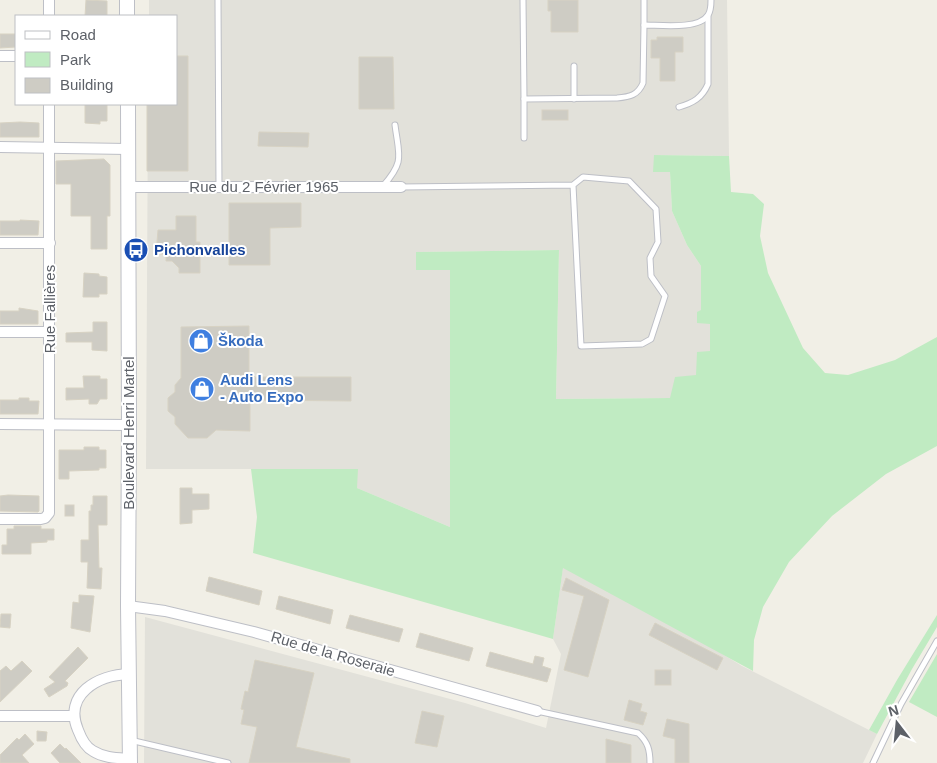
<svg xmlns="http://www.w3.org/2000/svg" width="937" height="763" font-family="Arial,sans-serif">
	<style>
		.industrial { fill: #e2e1da }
		.green { fill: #c0ebc2 }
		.building { fill: #ceccc4; stroke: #d7d2c3 }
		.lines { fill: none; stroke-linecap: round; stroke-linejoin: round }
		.service-casing { stroke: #bdbfc6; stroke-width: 7 }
		.minor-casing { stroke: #bdbfc6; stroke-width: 12 }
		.tertiary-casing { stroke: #bdbfc6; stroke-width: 16 }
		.service { stroke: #fff; stroke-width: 5 }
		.minor { stroke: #fff; stroke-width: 10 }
		.tertiary { stroke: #fff; stroke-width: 14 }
		.labels { text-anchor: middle; stroke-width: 4; stroke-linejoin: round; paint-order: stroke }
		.street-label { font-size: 15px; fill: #5d6168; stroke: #fff }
		.transit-label { font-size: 15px; font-weight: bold; fill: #164399; stroke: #fff; text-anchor: start }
		.shop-label { font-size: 15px; font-weight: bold; fill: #366cbe; stroke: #fff; text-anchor: start }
	</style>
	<rect width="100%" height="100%" fill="#f1efe6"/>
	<g class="industrial">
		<polygon points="149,0 727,0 729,156 654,155 670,172 672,211 687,245 701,266 701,310 697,323 710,323 710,351 696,375 671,398 556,399 559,250 417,252 416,270 450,270 450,527 357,488 357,469 146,469 148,104 176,104 176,16 149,16"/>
		<polygon points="563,567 701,641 742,666 877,734 863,763 144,763 145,617 465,703 546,728 561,654 553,639"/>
	</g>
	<g class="green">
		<polygon points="654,155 729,156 731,192 753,194 764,204 760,236 768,273 803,348 825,373 848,375 895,360 937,337 937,446 886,474 832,516 789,562 763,607 754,640 753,671 563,568 553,639 253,553 257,517 251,469 358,469 357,488 450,527 450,270 416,270 416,252 559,250 556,399 670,398 675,377 696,375 697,352 710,351 710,324 697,323 697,312 701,310 701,266 687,245 672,211 670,172 653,172"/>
		<polygon points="937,615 937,627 912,669 877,734 869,730 897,680"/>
		<polygon points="937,654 937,717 909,702"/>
	</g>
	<g class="building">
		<polygon points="86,0 107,1 107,16 85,16"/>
		<polygon points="548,0 578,0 578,32 551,32 551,11 548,11"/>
		<polygon points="0,34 16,34 16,47 0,48"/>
		<polygon points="657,37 683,37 683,52 675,52 675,81 660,81 660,58 651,58 651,40 657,40"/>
		<polygon points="176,56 188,56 188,171 147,171 147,104 176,104"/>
		<polygon points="359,57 393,57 394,109 359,109"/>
		<polygon points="85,104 107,104 107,121 100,121 100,124 85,123"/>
		<rect x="542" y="110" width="26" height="10"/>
		<polygon points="20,122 39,123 39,137 0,137 0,123"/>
		<polygon points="259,132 309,133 308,147 258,146"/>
		<polygon points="104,159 110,165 110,216 107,216 107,249 91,249 91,216 71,216 71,184 56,184 56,161"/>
		<polygon points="229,203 301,203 301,227 270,228 270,265 229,265"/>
		<polygon points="176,216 196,216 196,242 200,242 200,273 179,273 179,268 172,261 166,261 166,254 156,254 158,230 176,230"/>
		<polygon points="20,220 39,221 38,235 0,235 0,221 20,221"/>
		<polygon points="84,273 99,274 99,276 107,277 107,294 99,294 99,297 83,297"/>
		<polygon points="19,308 38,311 38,324 0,324 0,311 19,311"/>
		<polygon points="93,322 107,322 107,351 92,350 92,342 66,342 66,333 93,332"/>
		<polygon points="249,326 249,377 351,377 351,401 250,400 250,431 216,430 207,438 188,438 175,424 175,417 168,411 168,398 175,392 175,385 181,378 181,327"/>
		<polygon points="83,376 100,376 100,379 107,379 107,399 100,399 97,404 89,404 89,399 66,400 66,388 84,388"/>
		<polygon points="19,398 29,398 29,401 39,401 38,414 0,414 0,400 19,400"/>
		<polygon points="84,447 99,447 99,450 106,450 106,468 99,468 99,470 69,471 69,479 59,479 59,450 84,450"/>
		<polygon points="180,488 192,488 192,494 209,494 209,509 192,510 192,523 180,524"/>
		<polygon points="8,495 39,496 39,511 38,512 0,511 0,496"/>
		<polygon points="93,496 107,496 107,525 98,525 99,568 102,568 101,589 87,588 88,562 81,562 81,540 89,540 89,511 91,511 91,505 93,505"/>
		<rect x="65" y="505" width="9" height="11"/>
		<polygon points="14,526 41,526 41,529 54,529 54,540 47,540 47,542 31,543 31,554 2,554 2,545 7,545 7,529 14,529"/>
		<polygon points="209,577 262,591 259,605 206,591"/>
		<polygon points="566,578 609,600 588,677 564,670 584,596 562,590"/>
		<polygon points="79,595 94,596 90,632 71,628 73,602 79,603"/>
		<polygon points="279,596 333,610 330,624 276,609"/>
		<polygon points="1,614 11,614 10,628 0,627"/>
		<polygon points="350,615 403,629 399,642 346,628"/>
		<polygon points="655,623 723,658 717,670 649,635"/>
		<polygon points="420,633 473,648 469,661 416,647"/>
		<polygon points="78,647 88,658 65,681 68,683 67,686 49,697 44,689 55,682 49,677"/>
		<polygon points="490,652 533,664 535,656 544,658 542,666 551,669 547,682 486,666"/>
		<polygon points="255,660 314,673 296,747 350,759 350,763 249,763 257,727 241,724 244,710 241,709 245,691 248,692"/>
		<polygon points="22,661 32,671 0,702 0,671 6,666 11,671"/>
		<rect x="655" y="670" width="16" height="15"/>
		<polygon points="629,700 642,704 640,711 647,713 643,725 624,720"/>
		<polygon points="422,711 444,716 437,747 415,743"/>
		<polygon points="667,719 689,724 689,763 675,763 675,739 663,736"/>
		<polygon points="37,731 47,732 46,741 37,741"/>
		<polygon points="25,734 34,744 22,755 29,763 0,763 0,755 17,738 19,740"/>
		<polygon points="606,739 631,745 631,763 606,763"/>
		<polygon points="60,744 65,749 66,748 81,763 60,763 51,753"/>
	</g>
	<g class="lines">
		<defs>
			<g id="service">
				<polyline points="218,0 219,188"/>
				<path d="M523,0L524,99L617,98C630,97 638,95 643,83L644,25C660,25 699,30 708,15C711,11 711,5 711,0"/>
				<polyline points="644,0 644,25"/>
				<polyline points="524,99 524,138"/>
				<polyline points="574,99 574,66"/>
				<path d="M679,107C693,103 702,98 708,84V16"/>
				<path d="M383,186C405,161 399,156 395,125"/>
				<polyline points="401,187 573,185 583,177 629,181 656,209 658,242 650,258 651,276 665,296 651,339 642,344 581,346 573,185"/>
				<path d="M537,711L638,733C648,742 650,750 650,763"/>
				<polyline points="130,740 228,763"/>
				<polyline points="873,763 901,704 937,641"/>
			</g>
			<g id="minor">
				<polyline points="49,0 49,16"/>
				<polyline points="0,56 16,56"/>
				<polyline points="0,147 128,149"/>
				<polyline points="127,187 401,187"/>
				<polyline points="0,243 50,243"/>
				<polyline points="0,332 50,332"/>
				<polyline points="0,424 129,425"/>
				<polyline points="0,519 41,519 45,518 49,513 49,104"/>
				<polyline points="128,606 165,611 254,632 537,711"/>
				<path d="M129,674C98,675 63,694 78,730C81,738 85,747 93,751C104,758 118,758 130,759"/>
				<polyline points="0,716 74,716"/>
			</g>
			<g id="tertiary">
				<polyline points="127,0 127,16"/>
				<polyline points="128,104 129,425 128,606 130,763"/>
			</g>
		</defs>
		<use href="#service" class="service-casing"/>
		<use href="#minor" class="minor-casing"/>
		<use href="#tertiary" class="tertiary-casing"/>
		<use href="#service" class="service"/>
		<use href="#minor" class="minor"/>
		<use href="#tertiary" class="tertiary"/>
	</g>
	<defs>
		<symbol id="bus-disc" viewBox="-11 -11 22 22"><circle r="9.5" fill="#1a4fb4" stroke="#fff"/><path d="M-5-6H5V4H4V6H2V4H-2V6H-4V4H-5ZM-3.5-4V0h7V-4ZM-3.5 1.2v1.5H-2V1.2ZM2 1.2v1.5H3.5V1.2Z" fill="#fff"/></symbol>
		<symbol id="shop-disc" viewBox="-11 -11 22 22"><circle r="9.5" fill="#3f7fe0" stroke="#fff"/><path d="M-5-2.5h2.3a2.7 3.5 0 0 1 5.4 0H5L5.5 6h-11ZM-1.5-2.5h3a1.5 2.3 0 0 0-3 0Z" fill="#fff"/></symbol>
	</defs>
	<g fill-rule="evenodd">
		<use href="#bus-disc" x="122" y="236" width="28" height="28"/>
		<use href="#shop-disc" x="187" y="327" width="28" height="28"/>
		<use href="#shop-disc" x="188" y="375" width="28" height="28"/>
	</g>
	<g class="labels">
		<g class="street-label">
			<text x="264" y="192">Rue du 2 Février 1965</text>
			<text transform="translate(50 309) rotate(-90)" y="5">Rue Fallières</text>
			<text transform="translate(129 433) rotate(-90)" y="5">Boulevard Henri Martel</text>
			<text transform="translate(333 654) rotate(16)" y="5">Rue de la Roseraie</text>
		</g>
		<g class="transit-label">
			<text x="154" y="255">Pichonvalles</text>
		</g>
		<g class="shop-label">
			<text x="218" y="346">Škoda</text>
			<text x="220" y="385">Audi Lens<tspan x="220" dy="17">- Auto Expo</tspan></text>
		</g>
	</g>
	<rect x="15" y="15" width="162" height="90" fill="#ffffff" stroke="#bec0c3"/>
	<rect x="25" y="31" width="25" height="8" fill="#ffffff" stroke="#bec0c3"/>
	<text x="60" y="40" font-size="15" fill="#5d6168">Road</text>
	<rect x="25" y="52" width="25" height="15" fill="#c0ebc2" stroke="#bec0c3"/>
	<text x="60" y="65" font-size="15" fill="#5d6168">Park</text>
	<rect x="25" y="78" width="25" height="15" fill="#ceccc4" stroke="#bec0c3"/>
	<text x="60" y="90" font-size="15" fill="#5d6168">Building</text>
	<g transform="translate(897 723) rotate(344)" stroke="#ffffff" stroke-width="4" paint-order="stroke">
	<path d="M0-4L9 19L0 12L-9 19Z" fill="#5d6168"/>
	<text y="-8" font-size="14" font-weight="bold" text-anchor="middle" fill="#5d6168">N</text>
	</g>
</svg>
